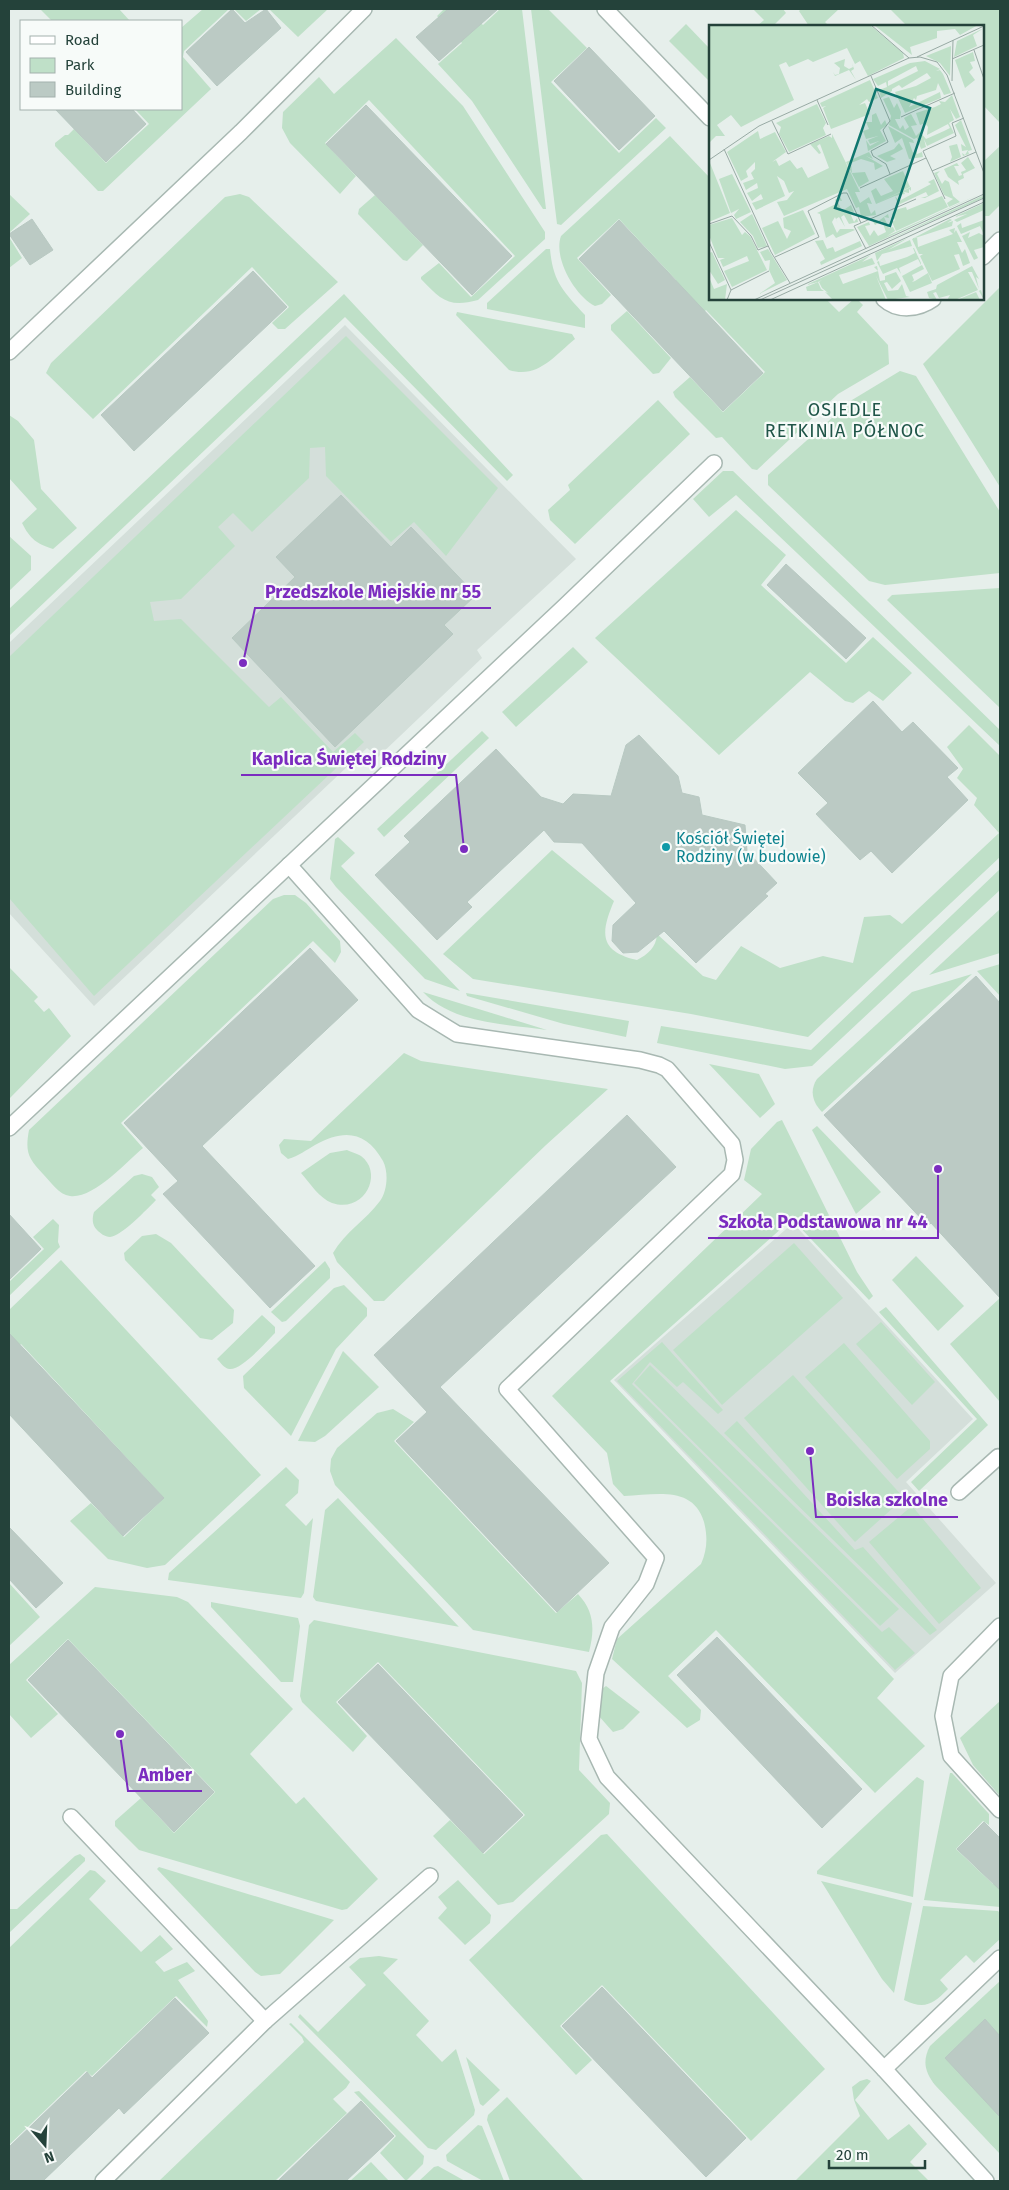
<svg xmlns="http://www.w3.org/2000/svg" width="1009" height="2190" font-family="'Fira Sans',sans-serif">
	<style>
		.built { fill: #d4dfda }
		.green { fill: #bfe0c8 }
		.building { fill: #bbcac4; stroke: #b8c9c2 }
		.lines { fill: none; stroke-linecap: round; stroke-linejoin: round }
		.service-casing { stroke: #a8b8b2; stroke-width: 18 }
		.minor-casing { stroke: #a8b8b2; stroke-width: 18 }
		.service { stroke: #fff; stroke-width: 15 }
		.minor { stroke: #fff; stroke-width: 15 }
		.culture-dot { fill: #0f9aa8; stroke: #f7fbf9; stroke-width: 2 }
		.labels { text-anchor: middle; stroke-width: 4.5; stroke-linejoin: round; paint-order: stroke }
		.culture-label { font-size: 16px; fill: #0d838f; stroke: #f7fbf9; text-anchor: start }
		.neighbourhood-label { font-size: 18px; letter-spacing: 1px; fill: #1f5548; stroke: #f7fbf9 }
		.inset-road { fill: none; stroke: #98aaa4; stroke-width: 1 }
		.view { fill: #0f766e; fill-opacity: 0.15; stroke: #0f766e; stroke-width: 2.5 }
		.inset-edge { fill: none; stroke: #24423a; stroke-width: 2.5 }
		.leader { fill: none; stroke: #7b2cbf; stroke-width: 2 }
		.callout-dot { fill: #7b2cbf; stroke: #f7fbf9; stroke-width: 2 }
		.callout-label { font-size: 18px; text-anchor: middle; font-weight: bold; fill: #7b2cbf; stroke: #f7fbf9; stroke-width: 4.5; stroke-linejoin: round; paint-order: stroke }
	</style>
	<rect width="100%" height="100%" fill="#e6efeb"/>
	<g class="built">
		<polygon points="345,325 576,559 477,650 482,658 378,757 367,748 94,1006 9,913 9,643"/>
		<polygon points="793,1223 973,1419 906,1482 996,1583 895,1673 614,1380"/>
	</g>
	<g class="green">
		<polygon points="40,9 119,9 130,21 52,21"/>
		<polygon points="203,9 229,9 184,51 183,57 211,89 103,191 98,191 55,146 55,143 65,135 68,135 74,129 106,163 149,124 135,109 181,109 181,28"/>
		<polygon points="234,9 261,9 246,21"/>
		<polygon points="269,9 328,9 298,37"/>
		<polygon points="444,9 465,9 483,25 500,9 522,9 546,209 543,209 472,101 438,64 462,43 437,16"/>
		<polygon points="531,9 548,9 587,48 551,82 619,153 656,118 666,128 561,225 557,224"/>
		<polygon points="753,9 783,9 786,13 773,26 757,26 764,20"/>
		<polygon points="801,9 839,9 825,22 829,26 809,26 799,11"/>
		<polygon points="890,9 1000,9 1000,123 983,105 983,26 907,26"/>
		<polygon points="686,24 710,49 710,82 669,41"/>
		<path d="M396,38L463,106L545,232V239L478,300C449,308 441,300 421,279V277L439,263L471,297L515,256L369,100L325,143L356,176L340,194L290,143L282,128L283,112L319,77L334,94Z"/>
		<path d="M670,136L710,178V299H826L839,312L854,299H857L863,305L857,312L888,345L889,364L838,394L757,470L752,469L722,437L716,438L675,397L673,392L690,377L723,412L765,372L706,310L700,316L671,285L676,280L619,219L577,258L611,295L602,304L595,306C575,296 553,258 561,236Z"/>
		<polygon points="1000,146 1000,205 989,216 983,216 983,162"/>
		<polygon points="9,194 30,214 9,233"/>
		<polygon points="240,194 249,197 338,282 285,329 278,329 272,323 289,307 252,267 93,419 46,373 51,363 225,197"/>
		<polygon points="375,195 423,245 407,261 403,260 358,214 359,209"/>
		<polygon points="9,237 22,258 9,268"/>
		<path d="M546,249H550C553,282 563,291 585,315V328L487,309V303Z"/>
		<polygon points="1000,287 1000,487 923,364"/>
		<polygon points="344,294 513,475 507,481 345,317 9,636 9,609"/>
		<polygon points="627,311 671,358 659,373 653,374 611,330 611,325"/>
		<path d="M457,312L572,334L575,339C554,356 538,379 509,370L456,315Z"/>
		<polygon points="346,336 498,488 446,556 414,522 391,542 326,476 325,447 310,448 309,478 252,532 233,513 218,527 235,546 181,599 150,602 154,621 181,619 269,707 281,697 333,752 355,733 364,742 94,996 9,898 9,657"/>
		<polygon points="900,371 916,376 1000,512 1000,573 885,585 869,581 768,485 768,475 852,400"/>
		<polygon points="658,400 690,434 575,544 550,520 548,510 570,490 568,485"/>
		<path d="M9,415L18,421L34,440L41,489L77,528L53,549C37,544 30,539 22,523L37,509L9,478Z"/>
		<polygon points="723,471 733,471 1000,730 1000,746 736,495 709,517 693,499"/>
		<polygon points="736,510 786,555 761,585 846,663 873,637 912,673 883,701 869,691 853,703 845,701 810,672 719,755 595,638"/>
		<polygon points="9,536 31,556 31,570 9,591"/>
		<polygon points="1000,588 1000,708 887,600 892,595"/>
		<polygon points="573,647 588,662 516,727 502,712"/>
		<path d="M969,725L1000,756V857L808,1037L691,1014L473,979L443,954L552,850L614,901C601,932 598,951 637,960C648,954 656,948 657,934L703,976L716,980L741,946L780,968L823,956L853,963L864,917L890,915L902,924L999,833L974,805L977,798L957,778L963,769L947,747Z"/>
		<polygon points="482,731 489,738 384,837 377,829"/>
		<polygon points="338,837 355,853 341,866 460,991 425,979 336,887 330,879 335,839"/>
		<polygon points="1000,869 1000,890 812,1066 785,1069 657,1043 661,1026 811,1050"/>
		<path d="M284,895H295L306,903L340,941L341,952L335,963L313,941L121,1123L143,1148C126,1162 94,1199 70,1196C59,1195 50,1181 43,1174C28,1158 25,1152 29,1130L273,899Z"/>
		<polygon points="1000,909 1000,953 929,975"/>
		<polygon points="1000,964 1000,996 977,971"/>
		<polygon points="9,967 38,997 34,1001 44,1012 49,1008 71,1036 9,1099"/>
		<path d="M972,974L822,1112C813,1103 809,1091 817,1079L912,992Z"/>
		<path d="M423,992L547,1030C506,1024 453,1024 423,992Z"/>
		<polygon points="466,993 629,1021 626,1037 564,1024 467,996"/>
		<path d="M404,1053L421,1061L608,1089L546,1145L384,1301H374L337,1262L333,1253C345,1232 366,1220 380,1201C387,1191 389,1173 383,1161C366,1131 344,1129 315,1145C306,1150 299,1156 288,1159L281,1153L279,1145L284,1139L311,1141Z"/>
		<polygon points="709,1064 759,1074 775,1104 760,1118"/>
		<path d="M782,1120L857,1272L873,1296L869,1300L792,1219L610,1381L894,1679L877,1698L925,1746L875,1793L716,1630L668,1676L701,1710L700,1720L687,1728L612,1659L617,1639L701,1564C707,1550 708,1538 704,1522C693,1485 655,1495 624,1496L613,1484L607,1453L552,1396L762,1194L744,1180L751,1149L777,1122Z"/>
		<polygon points="817,1126 881,1192 856,1214 812,1130"/>
		<path d="M347,1150C351,1152 358,1154 361,1156C384,1173 365,1214 332,1203C319,1198 310,1183 301,1173L330,1153Z"/>
		<path d="M142,1174L152,1177L159,1187L151,1195L156,1200C147,1209 122,1236 110,1237C105,1237 100,1233 97,1230C92,1225 92,1218 94,1212L134,1176Z"/>
		<polygon points="53,1219 59,1225 58,1242 60,1247 9,1296 9,1282 44,1249 33,1237"/>
		<polygon points="156,1234 171,1243 234,1310 233,1323 212,1340 200,1338 125,1260 124,1253 142,1236"/>
		<polygon points="794,1243 843,1298 722,1405 673,1350"/>
		<polygon points="916,1256 964,1306 938,1331 892,1280"/>
		<polygon points="61,1260 261,1475 165,1565 147,1568 108,1559 70,1521 91,1503 124,1537 164,1498 21,1344 9,1355 9,1310"/>
		<polygon points="325,1261 330,1269 330,1278 286,1321 282,1322 271,1312"/>
		<polygon points="344,1285 367,1308 367,1316 336,1349 291,1436 244,1388 243,1376 334,1288"/>
		<polygon points="1000,1298 1000,1402 950,1344"/>
		<polygon points="886,1307 988,1425 919,1491 911,1482 977,1419 879,1312"/>
		<path d="M262,1315L275,1327V1333C266,1342 241,1371 229,1369C224,1368 221,1363 217,1359Z"/>
		<polygon points="881,1322 935,1382 912,1405 856,1344"/>
		<polygon points="662,1342 723,1410 718,1414 683,1382 677,1387 650,1362 632,1384 882,1632 889,1627 915,1653 895,1670 617,1381"/>
		<polygon points="844,1343 930,1441 930,1449 897,1479 805,1377"/>
		<polygon points="343,1351 379,1387 325,1436 315,1442 298,1441"/>
		<polygon points="650,1365 899,1609 880,1626 634,1383"/>
		<polygon points="793,1375 904,1498 855,1542 744,1418"/>
		<path d="M393,1409L414,1422L394,1441L556,1613L578,1594C594,1611 595,1629 589,1652L473,1630L335,1485L330,1471L331,1459L337,1448L377,1413Z"/>
		<polygon points="737,1421 855,1550 863,1547 937,1630 930,1635 724,1433"/>
		<polygon points="286,1467 299,1480 298,1493 285,1505 306,1526 313,1518 304,1593 301,1598 168,1580 169,1573"/>
		<polygon points="338,1498 459,1627 460,1627 316,1601 313,1597 325,1510"/>
		<polygon points="912,1506 981,1588 939,1624 869,1542"/>
		<polygon points="9,1583 40,1617 9,1646"/>
		<polygon points="95,1587 177,1597 188,1602 293,1709 250,1754 296,1804 304,1797 378,1879 347,1909 342,1910 139,1850 115,1826 115,1821 141,1798 174,1833 215,1792 68,1639 26,1680 58,1714 31,1738 9,1714 9,1665"/>
		<polygon points="211,1602 298,1618 300,1626 293,1682 281,1682 211,1607"/>
		<polygon points="314,1620 576,1671 582,1683 579,1770 610,1803 609,1814 513,1902 498,1905 433,1836 450,1820 484,1854 525,1815 378,1662 336,1702 367,1736 353,1752 302,1702 300,1696 309,1625"/>
		<polygon points="606,1686 640,1712 623,1729 613,1732 598,1715 602,1689"/>
		<polygon points="1000,1701 1000,1796 973,1765 960,1738"/>
		<polygon points="950,1773 952,1773 989,1814 989,1825 983,1821 956,1849 993,1884 1000,1877 1000,1907 924,1900"/>
		<polygon points="917,1777 924,1781 913,1897 817,1874 817,1871"/>
		<polygon points="607,1834 825,2069 751,2141 602,1985 560,2026 592,2060 576,2075 469,1960 601,1835"/>
		<polygon points="80,1854 85,1858 85,1861 9,1933 9,1909 17,1909 75,1856"/>
		<polygon points="159,1867 334,1920 280,1974 261,1976 255,1972 157,1869"/>
		<polygon points="90,1870 95,1871 106,1881 89,1899 141,1952 160,1935 173,1949 155,1962 164,1972 187,1962 195,1971 178,1980 208,2021 207,2027 176,1996 92,2076 86,2071 9,2145 9,1948"/>
		<polygon points="458,1880 491,1915 490,1923 465,1945 438,1918 447,1908 438,1897"/>
		<polygon points="821,1881 912,1903 894,1993 882,1979"/>
		<path d="M923,1906L998,1911L1000,1913V1939L974,1963L966,1955L940,1980L948,1989C933,2004 925,2010 904,2000Z"/>
		<polygon points="379,1956 398,1959 383,1973 429,2021 416,2035 442,2062 456,2049 475,2110 474,2115 436,2150 428,2148 298,2017 300,2014 318,2032 366,1985 349,1967 360,1958"/>
		<path d="M1000,1981V2154L935,2085C925,2072 922,2061 930,2046Z"/>
		<polygon points="291,2023 350,2082 346,2088 333,2099 347,2113 275,2181 159,2181 304,2042 302,2037 289,2024"/>
		<polygon points="466,2057 500,2090 483,2106 480,2104"/>
		<polygon points="867,2079 871,2081 855,2100 888,2140 909,2124 927,2144 910,2162 929,2181 795,2181 860,2116 854,2100 852,2087 860,2081"/>
		<polygon points="359,2091 424,2156 423,2164 406,2181 380,2153 396,2136 354,2092"/>
		<polygon points="507,2097 584,2181 510,2181 487,2120 488,2115"/>
		<polygon points="478,2125 482,2126 504,2181 483,2181 447,2161 446,2155"/>
		<polygon points="371,2162 389,2181 350,2181"/>
		<polygon points="438,2166 465,2181 419,2181 434,2167"/>
	</g>
	<g class="building">
		<polygon points="232,9 245,23 266,9 281,28 217,86 186,52"/>
		<polygon points="448,9 498,9 439,61 416,37"/>
		<polygon points="589,47 655,116 619,150 554,81"/>
		<polygon points="366,105 512,256 472,295 326,144"/>
		<polygon points="55,109 132,109 146,124 106,162"/>
		<polygon points="32,219 53,250 30,265 9,234"/>
		<polygon points="619,220 763,373 723,411 579,259"/>
		<polygon points="253,271 287,307 134,451 101,415"/>
		<polygon points="341,495 391,547 411,527 476,595 444,625 453,634 335,747 232,638 295,577 276,557"/>
		<polygon points="786,564 866,638 846,659 767,585"/>
		<polygon points="873,701 902,732 913,722 958,768 947,777 968,800 892,873 871,851 860,860 816,814 828,803 798,773"/>
		<polygon points="639,735 678,776 682,793 699,797 702,815 745,825 747,851 777,883 765,894 768,896 696,963 664,931 638,952 623,953 612,941 613,925 636,903 582,843 554,842 544,830 467,902 472,907 437,940 375,875 410,842 404,836 496,749 541,797 563,804 573,794 611,796 626,745"/>
		<polygon points="310,948 358,1000 202,1146 315,1266 270,1308 163,1194 178,1181 124,1123"/>
		<polygon points="976,976 1000,1003 1000,1298 931,1223 928,1226 824,1115"/>
		<polygon points="627,1115 676,1167 440,1387 609,1563 557,1612 396,1441 427,1412 374,1355"/>
		<polygon points="9,1214 41,1249 9,1280"/>
		<polygon points="9,1333 164,1498 123,1536 9,1414"/>
		<polygon points="9,1527 63,1583 36,1608 9,1579"/>
		<polygon points="717,1637 862,1789 822,1828 677,1675"/>
		<polygon points="68,1640 214,1792 174,1832 28,1680"/>
		<polygon points="378,1664 523,1815 483,1853 338,1702"/>
		<polygon points="984,1822 1000,1838 1000,1890 957,1849"/>
		<polygon points="602,1987 746,2138 706,2177 562,2026"/>
		<polygon points="175,1998 209,2033 124,2114 119,2108 43,2181 9,2181 9,2147 87,2072 92,2078"/>
		<polygon points="985,2019 1000,2036 1000,2117 945,2058"/>
		<polygon points="361,2101 394,2136 346,2181 278,2181"/>
	</g>
	<g class="lines">
		<defs>
			<g id="service">
				<polyline points="959,1492 998,1457 1000,1458"/>
				<polyline points="1000,1626 951,1676 943,1716 951,1756 1000,1810"/>
				<polyline points="71,1817 265,2021"/>
				<polyline points="884,2069 1000,1958"/>
			</g>
			<g id="minor">
				<polyline points="605,9 710,118"/>
				<polyline points="983,257 1000,240"/>
				<path d="M884,299C898,312 919,309 933,299"/>
				<polyline points="9,352 241,132 364,9"/>
				<polyline points="289,865 418,1010 457,1034 640,1060 659,1065 667,1069 732,1144 735,1160 732,1174 507,1389 656,1558 646,1584 612,1627 596,1673 589,1739 607,1777 884,2069 986,2181"/>
				<polyline points="9,1128 565,606 714,463"/>
				<polyline points="103,2181 265,2021 430,1876"/>
			</g>
		</defs>
		<use href="#service" class="service-casing"/>
		<use href="#minor" class="minor-casing"/>
		<use href="#service" class="service"/>
		<use href="#minor" class="minor"/>
	</g>
	<circle class="culture-dot" cx="666" cy="847" r="5"/>
	<g class="labels">
		<g class="culture-label">
			<text x="676" y="844">Kościół Świętej<tspan x="676" dy="18">Rodziny (w budowie)</tspan></text>
		</g>
		<g class="neighbourhood-label">
			<text x="845" y="416">OSIEDLE<tspan x="845" dy="21">RETKINIA PÓŁNOC</tspan></text>
		</g>
	</g>
	<g transform="translate(709 25)">
		<rect width="275" height="275" fill="#e6efeb"/>
		<path d="M0,0H161L194,28L195,33L159,51L151,36L146,39L138,23L104,37L99,34L80,42L77,37L70,40L85,75L32,102L22,90L8,100L16,111H7L0,118ZM165,0H269L251,10L246,4L228,6V13L201,22L203,30ZM275,3L264,10L268,21L245,32L248,16ZM242,21V24L241,51L231,38L217,31ZM264,27L266,36L261,37L264,43L260,47L266,55L256,63L246,35ZM136,34L135,41L140,44L144,42L143,38L145,44L142,46L147,55L140,45L126,51L124,47L126,50L130,49L131,43L125,38ZM216,36L231,44L227,46L231,45L234,49L242,68L235,70L229,58L227,65L208,71L207,75L205,73L200,82L231,67L232,73L196,88L186,67L207,61L222,53L218,48L193,63L190,60L183,64V66L172,73L170,65L178,62L177,57L169,61L164,54L201,38ZM207,41L209,46L179,61V56ZM161,55L169,73L160,77L158,74L150,80L156,78L161,89L122,104L114,83L117,81L113,82L111,78ZM243,70L251,92L247,94L241,84L245,95L240,98L245,108L218,121L215,114L217,122L212,124L208,113L212,111L205,114L180,100L182,91L174,74L180,72L185,83L188,78L192,87L191,94H186L191,104L194,100L196,105L200,102L195,93L202,89L208,100L202,101L207,111L211,107L217,114L235,106L241,103L239,99L218,110L219,102L216,98L211,100L207,88L226,82L232,79L230,76L236,77ZM108,79L117,98L114,103L117,110L80,127L70,109L72,102L67,98ZM167,88L172,100L176,95L178,100L171,105L177,116L159,126L157,115L161,121L170,116L161,119L159,115L169,111L157,114L154,106L160,104L157,97H163V90ZM252,95L263,125L259,126L260,129L254,131L253,128L256,130L259,125L253,126L252,119L257,122L246,100ZM179,101L204,115L205,118L200,117L204,128L208,124V129L213,127L214,132L200,134L193,113L186,118ZM49,106L51,114L66,107L77,127L63,137L67,135L70,141L81,135L88,144L93,142L99,153L120,143L111,119L108,121L112,128L110,129L101,119L120,111L123,113V109L151,167H146L151,178L160,172L163,179L158,178L162,189L166,185L167,190L152,192L150,182L147,183L138,164L75,191L68,177L78,175L85,166L80,168L75,156L68,151L76,171L47,185L43,178L54,174L52,169L43,176L38,168L49,163L48,158L37,165L34,158L45,154L42,148L46,144V137L37,146L39,152L32,156L18,127ZM190,118L194,124L181,131L187,134L178,137L168,131L185,124ZM248,119L252,132L241,137L243,132L240,121ZM160,127L164,134L157,131L174,141L166,145L165,138L152,134L142,138L143,148L156,147L160,156L150,162L137,137ZM259,132L266,143L254,149L255,153L249,156L250,160L239,152L235,144L248,138L250,141H245L250,151L253,150L252,147L257,145L252,138ZM1,138L21,188L0,197V139ZM194,146L201,162L168,178L202,162V166L200,164V168L195,167L196,169L186,171L190,176L222,159L219,157L225,154L230,166L216,173H212L219,171L217,167L189,180L186,171L167,179L162,166L167,163L172,171L184,166L175,154ZM231,146L228,149L233,159L236,155L240,157L244,171L251,177L240,182L238,178L244,174L235,170L225,148ZM23,149L42,187L27,194L25,190L30,184L22,188L10,154ZM271,169L160,221L148,202L160,197L161,200L156,201L161,211L165,205L169,211L177,207L173,196L166,200L163,195L168,197L179,189L180,193L175,192L180,203L184,202L186,206L178,211ZM131,171L133,176L128,175L133,186L142,180L145,187L140,186L145,197L148,193L149,197L140,199L135,190L132,192L136,202L130,192L127,194L129,199L126,192L123,197L128,208L131,204H144L146,205L127,213L124,209L117,213L111,189L108,188L127,179L126,175ZM233,171L239,182L187,206L183,197L186,195L183,189L186,185L197,182L198,185ZM273,171L274,173L164,222ZM275,178V185L248,197L245,195L258,189L245,192ZM94,185L106,209L66,230L53,203L69,196L78,214L82,206L75,203L74,193ZM43,189L58,221L55,222L49,223L44,211L31,197ZM23,193L33,210L36,207L41,211L58,245L23,262L15,246L40,236L38,231L14,242L11,235L16,233H9L0,210V200ZM241,194L243,195L238,198L244,196L243,201L203,214ZM275,195V210L271,201L252,209L248,201L252,198L253,203ZM246,203L245,208L247,205L253,217H248L253,228L256,224L261,238L254,241L250,229L245,230L251,244L223,256L211,231L214,229H210L203,214L208,212L209,222L244,209L240,205ZM261,207L259,213L270,208L275,211V222L265,225L269,233L265,235L253,211ZM199,213L179,225L201,215L203,221L173,229L168,236L166,228ZM114,215L118,224L124,222L126,227L151,216L153,221L112,240L111,237L116,234L106,216ZM204,223H205L212,238V240L209,234L190,243L192,249L188,243L174,249L168,237L170,236L171,241L198,232L206,228ZM59,224L78,255L50,269L66,258L60,245L61,235L56,236L51,227ZM3,227L16,255L9,259L0,245V228ZM162,230L153,237L163,233L166,239L130,250L134,259L169,246L165,242L168,241L171,256L176,255V251L187,247L192,256L183,264L178,257L175,258L179,266L189,265L193,259L197,271L201,272L179,275L167,251L177,275H124L116,267L119,268L113,263L110,257L113,255L109,257L112,264L115,266H98L97,262L109,257L97,260ZM213,240L215,244L199,252L203,250L205,255L203,257L206,256L219,248L223,258L201,267L193,251ZM263,241L270,254L267,252L270,264L263,247H259L269,265L246,275H238L241,270L230,273L227,267L224,268L228,275L220,273L218,267L227,264L228,260ZM0,252L5,264L18,259L16,275H0ZM272,265L275,275L270,266L267,267L271,275H248Z" fill="#bfe0c8" fill-rule="evenodd"/>
		<path class="inset-road" d="M162,0L200,33M265,25L275,54M208,32L275,1M243,34L275,20M162,51L181,96L174,105L179,117L162,126L164,131L177,139L181,149M243,56L244,15M108,75L119,100M192,92L246,68M63,96L79,129L122,109M15,124L62,227L81,258M0,135L50,101L200,33L211,32L228,37L238,50L275,148M223,146L267,127M151,163L217,133M236,174L214,126L247,111L243,98L255,93M0,199L23,191L42,211L49,225L59,221M0,217L22,265L18,275M157,224L145,201L207,174M66,232L110,212L99,186L134,168H138L152,198M22,265L60,246M45,275L275,169M51,275L275,173M61,275L275,177"/>
		<path class="view" d="M167,64L221,83L181,201L126,183Z"/>
		<rect width="275" height="275" class="inset-edge"/>
	</g>
	<path class="leader" d="M243 663L255 608H491M464 849L456 775H241M938 1169L938 1238H708M810 1451L816 1517H958M120 1734L128 1791H202"/>
	<g class="callout-dot">
		<circle cx="243" cy="663" r="5"/>
		<circle cx="464" cy="849" r="5"/>
		<circle cx="938" cy="1169" r="5"/>
		<circle cx="810" cy="1451" r="5"/>
		<circle cx="120" cy="1734" r="5"/>
	</g>
	<g class="callout-label">
		<text x="373" y="598">Przedszkole Miejskie nr 55</text>
		<text x="349" y="765">Kaplica Świętej Rodziny</text>
		<text x="823" y="1228">Szkoła Podstawowa nr 44</text>
		<text x="887" y="1506">Boiska szkolne</text>
		<text x="165" y="1781">Amber</text>
	</g>
	<rect width="1009" height="2190" fill="none" stroke="#24423a" stroke-width="20"/>
	<rect x="20" y="20" width="162" height="90" fill="#f7fbf9" stroke="#a3b1ad"/>
	<rect x="30" y="36" width="25" height="8" fill="#ffffff" stroke="#a3b1ad"/>
	<text x="65" y="45" font-size="15" fill="#24423a">Road</text>
	<rect x="30" y="58" width="25" height="15" fill="#bfe0c8" stroke="#a3b1ad"/>
	<text x="65" y="70" font-size="15" fill="#24423a">Park</text>
	<rect x="30" y="82" width="25" height="15" fill="#bbcac4" stroke="#a3b1ad"/>
	<text x="65" y="95" font-size="15" fill="#24423a">Building</text>
	<g transform="translate(45 2145) rotate(161)" stroke="#f7fbf9" stroke-width="4" paint-order="stroke">
	<path d="M0-4L9 19L0 12L-9 19Z" fill="#24423a"/>
	<text y="-8" font-size="14" font-weight="bold" text-anchor="middle" fill="#24423a">N</text>
	</g>
	<path d="M829 2160v8h96v-8" fill="none" stroke="#24423a" stroke-width="2.5"/>
	<text x="836" y="2160" font-size="15" fill="#24423a" stroke="#f7fbf9" stroke-width="4" paint-order="stroke">20 m</text>
</svg>
